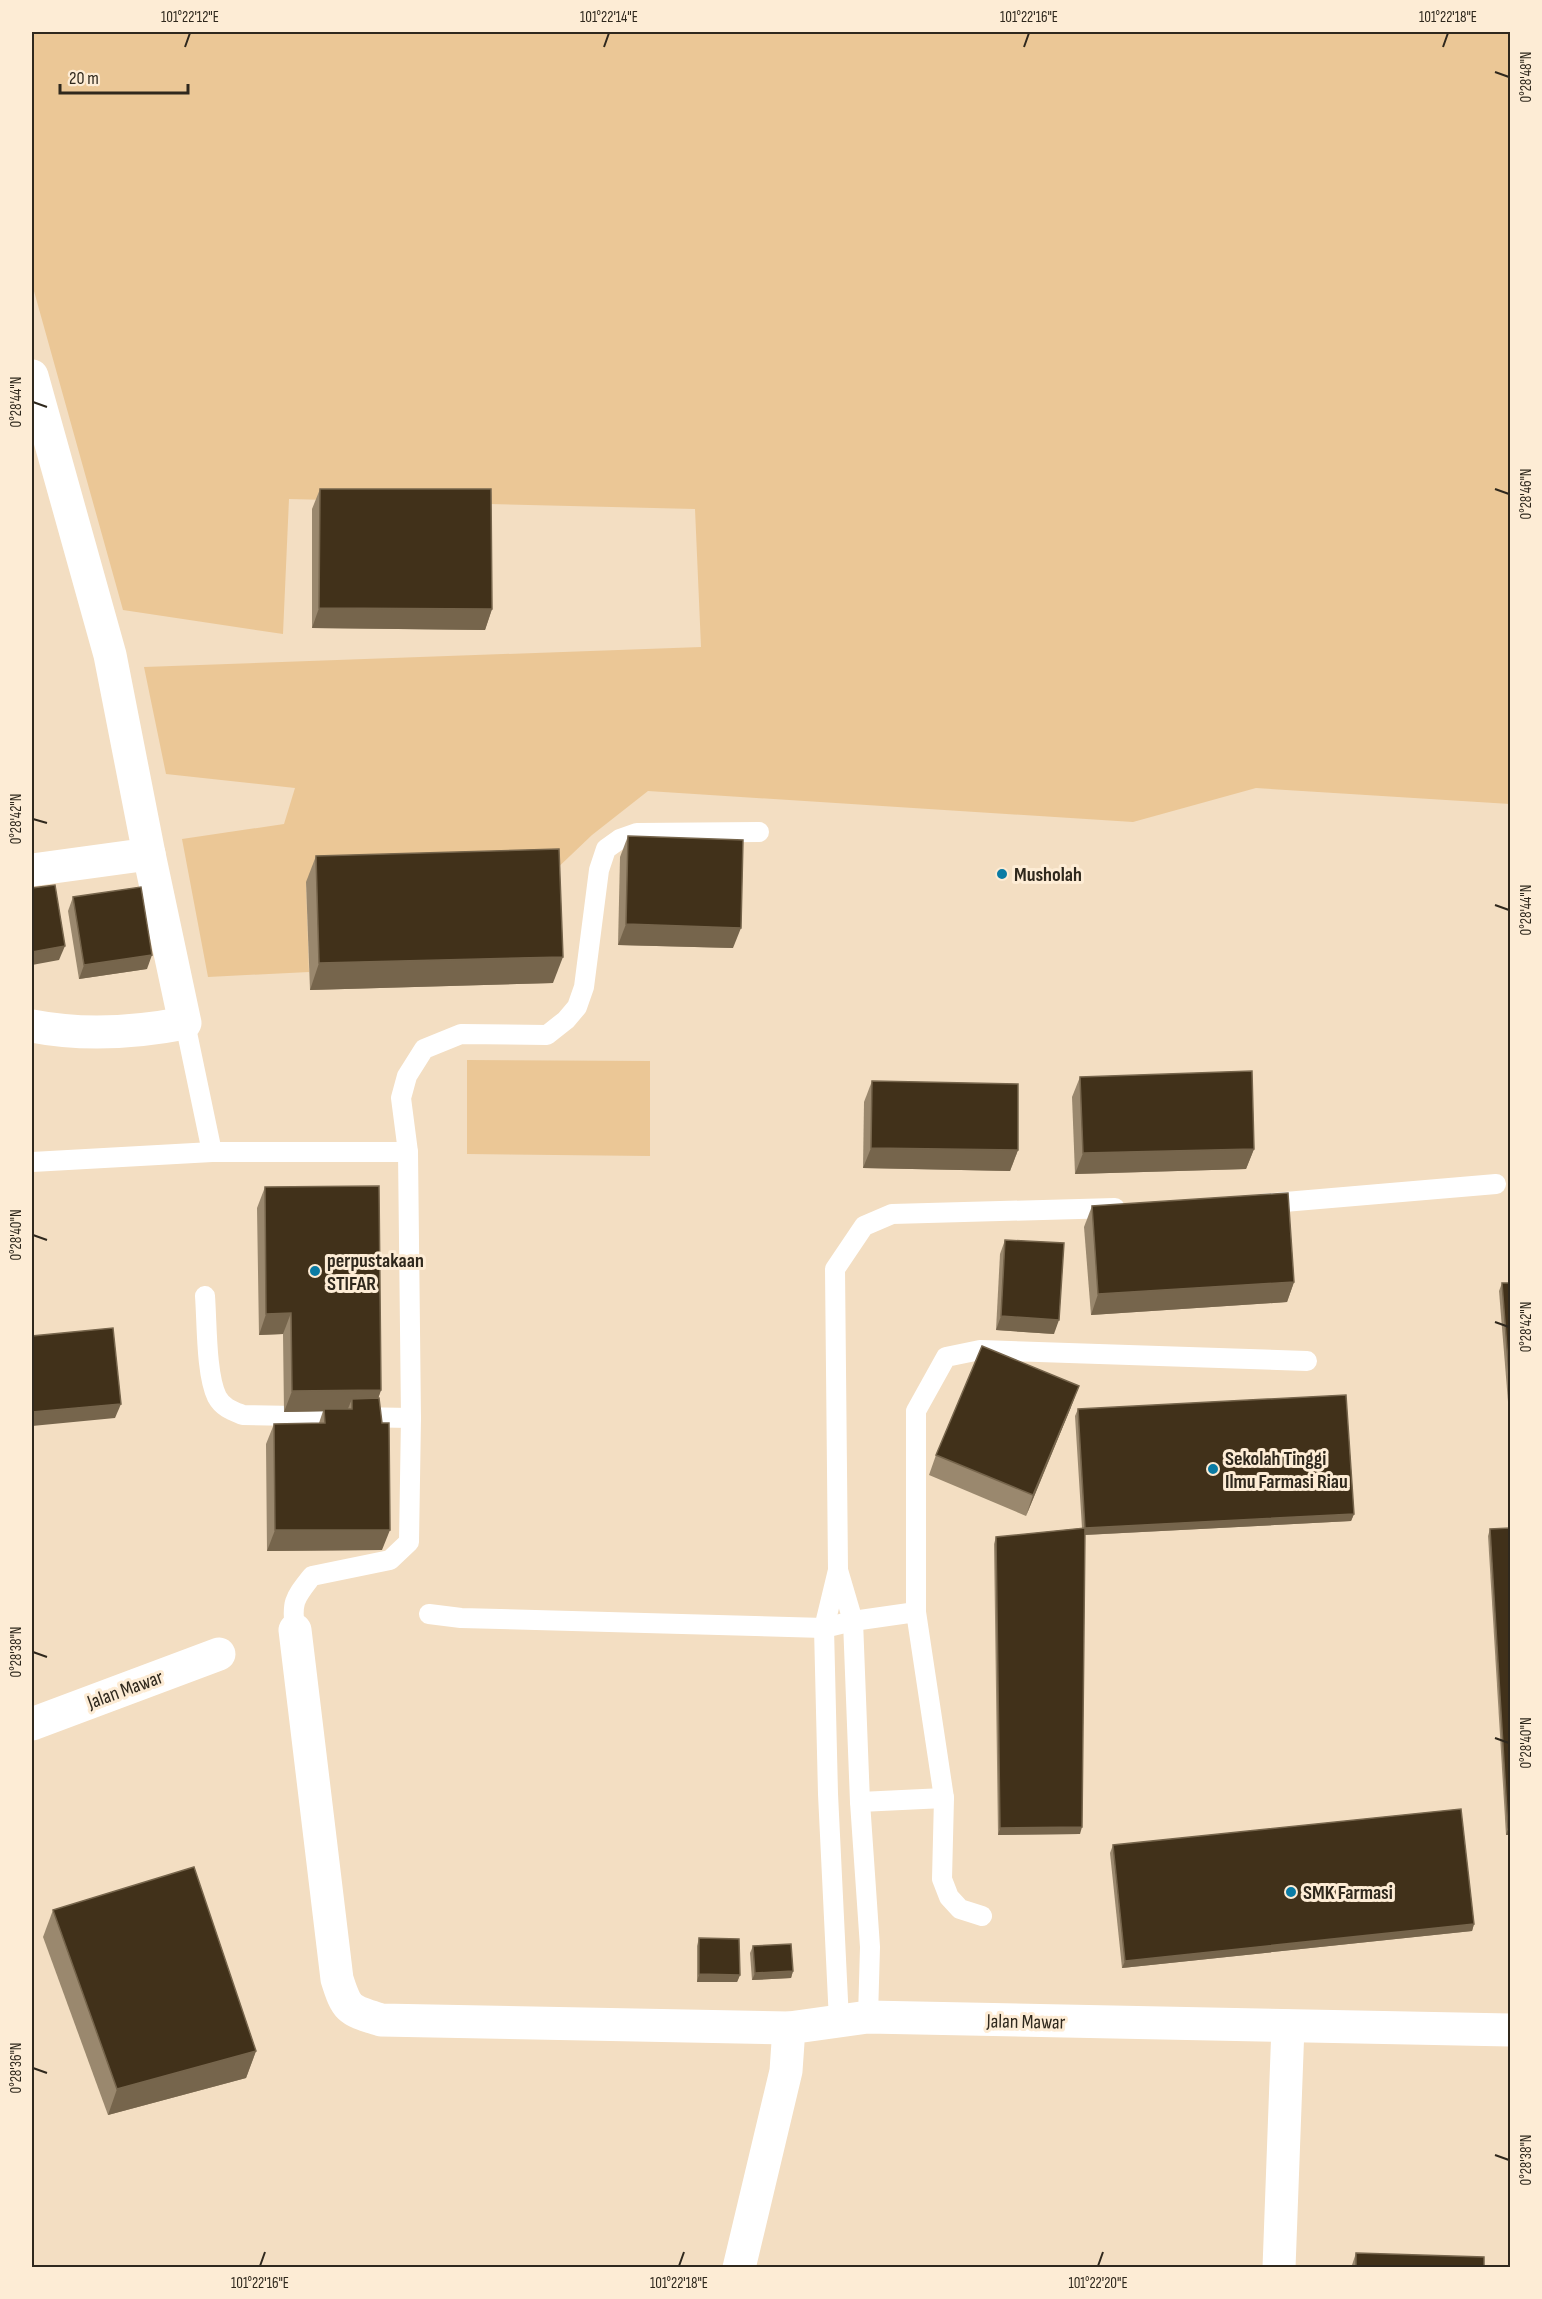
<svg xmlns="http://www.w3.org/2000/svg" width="1542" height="2299" font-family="'Sofia Sans Condensed',sans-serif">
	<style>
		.green { fill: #ebc796 }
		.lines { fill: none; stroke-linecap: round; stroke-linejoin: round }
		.lane { stroke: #fff; stroke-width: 20 }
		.street { stroke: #fff; stroke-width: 33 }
		.wall { fill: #9a886e }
		.shaded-wall { fill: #76654c }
		.building { fill: #41311a; stroke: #76654c; stroke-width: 1.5 }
		.ticks { fill: none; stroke: #2f281d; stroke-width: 2 }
		.poi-dot { fill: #0a7ba4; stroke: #fdecd5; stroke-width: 2 }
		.labels { text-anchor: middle; stroke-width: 6; stroke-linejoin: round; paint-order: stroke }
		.poi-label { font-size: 20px; font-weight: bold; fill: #2f281d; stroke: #fdecd5; text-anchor: start }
		.street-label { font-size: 20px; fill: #2f281d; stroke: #fdecd5 }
		.neatline { fill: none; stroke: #2f281d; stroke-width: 2 }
		.ticks-label { font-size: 15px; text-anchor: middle; fill: #2f281d }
	</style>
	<rect width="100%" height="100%" fill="#f3dec2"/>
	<g class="green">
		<polygon points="32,32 1510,32 1510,804 1256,788 1133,822 648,791 592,835 550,875 306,882 309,972 208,977 182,839 284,824 295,788 166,774 144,667 701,647 695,509 289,499 283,634 123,610 32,284"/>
		<polygon points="467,1060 650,1061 650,1156 467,1154"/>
	</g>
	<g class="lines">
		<g class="lane">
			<polyline points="185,1023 212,1152"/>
			<polyline points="32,1162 212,1152 408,1152"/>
			<polyline points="1261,1204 1496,1184"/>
			<path d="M205,1296C207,1322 206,1375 217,1397C223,1408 233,1411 243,1415L411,1418"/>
			<polyline points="838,1570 853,1621 860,1802 870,1947 868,2017"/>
			<polyline points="916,1612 916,1411 946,1357 980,1350 1307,1361"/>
			<polyline points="429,1614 461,1618 824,1628 853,1621 916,1612 944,1798 942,1879 949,1897 960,1909 982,1916"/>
			<path d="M295,1630C291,1601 295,1598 312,1576L390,1560L409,1542L411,1418L408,1152L401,1098L407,1076L424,1049L461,1034L547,1035L566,1020L577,1007L584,987L599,870L606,849L620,839L637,833L759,832"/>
			<polyline points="860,1802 944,1798"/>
			<polyline points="839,2021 828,1794 824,1628 838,1570 835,1269 864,1226 892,1214 1115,1208"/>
		</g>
		<g class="street">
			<polyline points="32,376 110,655 149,854 32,870"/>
			<path d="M32,1026C83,1036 134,1033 185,1023L149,854"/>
			<path d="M295,1630L337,1979C347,2011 349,2010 381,2020L789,2028"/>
			<polyline points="32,1724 219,1654"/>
			<polyline points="739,2268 786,2071 789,2028 868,2017 1510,2030"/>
			<polyline points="1279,2268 1288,2026"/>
		</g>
	</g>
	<g class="wall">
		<polygon points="320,489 492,609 485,630 312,628 312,509"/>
		<polygon points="628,836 733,948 618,945 620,857"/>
		<polygon points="316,856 553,983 310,990 306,882"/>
		<polygon points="73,897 147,969 79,979 68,911"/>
		<polygon points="1080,1077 1254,1149 1246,1169 1075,1174 1072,1097"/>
		<polygon points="872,1081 1018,1150 1010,1171 863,1168 864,1102"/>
		<polygon points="265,1187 381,1390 378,1398 382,1550 267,1551 266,1444 274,1424 319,1423 323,1411 284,1412 283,1334 259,1335 257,1208"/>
		<polygon points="1092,1206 1294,1282 1287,1302 1091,1315 1084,1227"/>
		<polygon points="1005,1240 1054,1334 996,1330 1000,1254"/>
		<polygon points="1502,1283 1510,1283 1510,1426 1499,1291"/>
		<polygon points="1071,1407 1026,1516 929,1475 936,1455"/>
		<polygon points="1078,1409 1354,1514 1351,1521 1085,1535 1080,1834 998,1835 994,1544 996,1537 1082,1528 1075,1416"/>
		<polygon points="1490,1529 1510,1835 1506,1835 1488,1536"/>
		<polygon points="1113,1845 1474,1924 1472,1931 1122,1968 1110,1853"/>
		<polygon points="53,1910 256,2051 246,2078 108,2115 43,1937"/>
		<polygon points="699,1938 740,1975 737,1982 697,1982 697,1946"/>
		<polygon points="753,1946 793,1971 791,1978 752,1980 750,1953"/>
		<polygon points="1356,2253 1484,2268 1351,2268"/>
	</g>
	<g class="shaded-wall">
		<polygon points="319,608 492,609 485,630 312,628"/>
		<polygon points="626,924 741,928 733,948 618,945"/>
		<polygon points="65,946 59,960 32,965 32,952"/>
		<polygon points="152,955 147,969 79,979 84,965"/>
		<polygon points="563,957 553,983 310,990 319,963"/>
		<polygon points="871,1148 1018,1150 1010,1171 863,1168"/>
		<polygon points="1254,1149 1246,1169 1075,1174 1083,1153"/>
		<polygon points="1294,1282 1287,1302 1091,1315 1098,1294"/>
		<polygon points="291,1313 283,1334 259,1335 266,1314"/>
		<polygon points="1001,1316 1059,1320 1054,1334 996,1330"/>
		<polygon points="1079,1386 1071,1407 1026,1516 1033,1495"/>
		<polygon points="381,1390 374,1411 352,1409 352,1399 347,1411 284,1412 292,1391"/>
		<polygon points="121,1404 115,1418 32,1426 32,1412"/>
		<polygon points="1354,1514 1351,1521 1083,1535 1085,1528"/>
		<polygon points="275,1530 390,1530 382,1550 267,1551"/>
		<polygon points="1082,1827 1080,1834 998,1835 1000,1828"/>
		<polygon points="1508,1828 1510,1828 1510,1835 1506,1835"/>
		<polygon points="1474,1924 1472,1931 1122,1968 1125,1961"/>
		<polygon points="793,1971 791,1978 752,1980 755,1973"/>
		<polygon points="699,1974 740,1975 737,1982 697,1982"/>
		<polygon points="256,2051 246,2078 108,2115 117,2089"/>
	</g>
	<g class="building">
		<polygon points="320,489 491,489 492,609 319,608"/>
		<polygon points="628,836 743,840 741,928 626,924"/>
		<polygon points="559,849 563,957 319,963 316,856"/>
		<polygon points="55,885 65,946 32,952 32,888"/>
		<polygon points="141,887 152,955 84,965 73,897"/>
		<polygon points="1252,1071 1254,1149 1083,1153 1080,1077"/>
		<polygon points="872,1081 1018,1084 1018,1150 871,1148"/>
		<polygon points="379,1186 381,1390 292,1391 291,1313 266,1314 265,1187"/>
		<polygon points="1288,1193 1294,1282 1098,1294 1092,1206"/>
		<polygon points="1005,1240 1064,1243 1059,1320 1001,1316"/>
		<polygon points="1502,1283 1510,1283 1510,1388"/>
		<polygon points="113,1328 121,1404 32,1412 32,1336"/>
		<polygon points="982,1346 1079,1386 1033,1495 936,1455"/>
		<polygon points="1346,1395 1354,1514 1085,1528 1078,1409"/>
		<polygon points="379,1398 382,1423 389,1423 390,1530 275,1530 274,1424 325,1423 324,1409 352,1409 352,1399"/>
		<polygon points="1085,1528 1082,1827 1000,1828 996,1537"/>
		<polygon points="1510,1528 1510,1828 1508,1828 1490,1529"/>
		<polygon points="1461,1809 1474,1924 1125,1961 1113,1845"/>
		<polygon points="194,1867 256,2051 117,2089 53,1910"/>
		<polygon points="699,1938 739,1939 740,1975 699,1974"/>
		<polygon points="791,1944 793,1971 755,1973 753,1946"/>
		<polygon points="1356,2253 1484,2257 1484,2268 1356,2268"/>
	</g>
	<path class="ticks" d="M185,47L190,33M604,47L609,33M1024,47L1029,33M1443,47L1448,33M1495,72L1509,77M33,402L47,407M1495,489L1509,494M33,819L47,823M1495,905L1509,910M33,1235L47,1240M1495,1322L1509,1327M33,1652L47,1657M1495,1738L1509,1743M33,2068L47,2073M1495,2155L1509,2160M260,2266L265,2252M679,2266L684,2252M1098,2266L1103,2252"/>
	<g class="poi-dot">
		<circle cx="1002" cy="874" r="6"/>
		<circle cx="315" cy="1271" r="6"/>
		<circle cx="1213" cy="1469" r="6"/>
		<circle cx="1291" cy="1892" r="6"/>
	</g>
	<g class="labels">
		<g class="poi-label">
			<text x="1014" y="881">Musholah</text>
			<text x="327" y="1267">perpustakaan<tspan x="327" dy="23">STIFAR</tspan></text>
			<text x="1225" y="1465">Sekolah Tinggi<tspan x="1225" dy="23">Ilmu Farmasi Riau</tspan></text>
			<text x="1303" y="1899">SMK Farmasi</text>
		</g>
		<g class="street-label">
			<text transform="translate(125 1689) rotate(-20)" y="7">Jalan Mawar</text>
			<text transform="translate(1026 2021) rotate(1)" y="7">Jalan Mawar</text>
		</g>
	</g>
	<rect width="1542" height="2299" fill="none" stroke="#fdecd5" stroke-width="66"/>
	<path d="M60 84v9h128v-9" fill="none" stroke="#2f281d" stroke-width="3"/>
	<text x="69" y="84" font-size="18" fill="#2f281d" stroke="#fdecd5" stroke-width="4.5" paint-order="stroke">20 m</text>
	<rect x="33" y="33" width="1476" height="2233" class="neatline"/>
	<g class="ticks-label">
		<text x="190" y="22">101°22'12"E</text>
		<text x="609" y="22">101°22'14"E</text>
		<text x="1029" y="22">101°22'16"E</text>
		<text x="1448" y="22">101°22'18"E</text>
		<text transform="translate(1526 77) rotate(-90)" y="5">0°28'48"N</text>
		<text transform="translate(16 402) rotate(-90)" y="5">0°28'44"N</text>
		<text transform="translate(1526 494) rotate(-90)" y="5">0°28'46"N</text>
		<text transform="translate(16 819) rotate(-90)" y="5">0°28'42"N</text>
		<text transform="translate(1526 910) rotate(-90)" y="5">0°28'44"N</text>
		<text transform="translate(16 1235) rotate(-90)" y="5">0°28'40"N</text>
		<text transform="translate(1526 1327) rotate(-90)" y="5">0°28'42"N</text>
		<text transform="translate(16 1652) rotate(-90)" y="5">0°28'38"N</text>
		<text transform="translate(1526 1743) rotate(-90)" y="5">0°28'40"N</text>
		<text transform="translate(16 2068) rotate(-90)" y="5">0°28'36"N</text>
		<text transform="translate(1526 2160) rotate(-90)" y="5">0°28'38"N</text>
		<text x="260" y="2288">101°22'16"E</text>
		<text x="679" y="2288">101°22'18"E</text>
		<text x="1098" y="2288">101°22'20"E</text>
	</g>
</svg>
